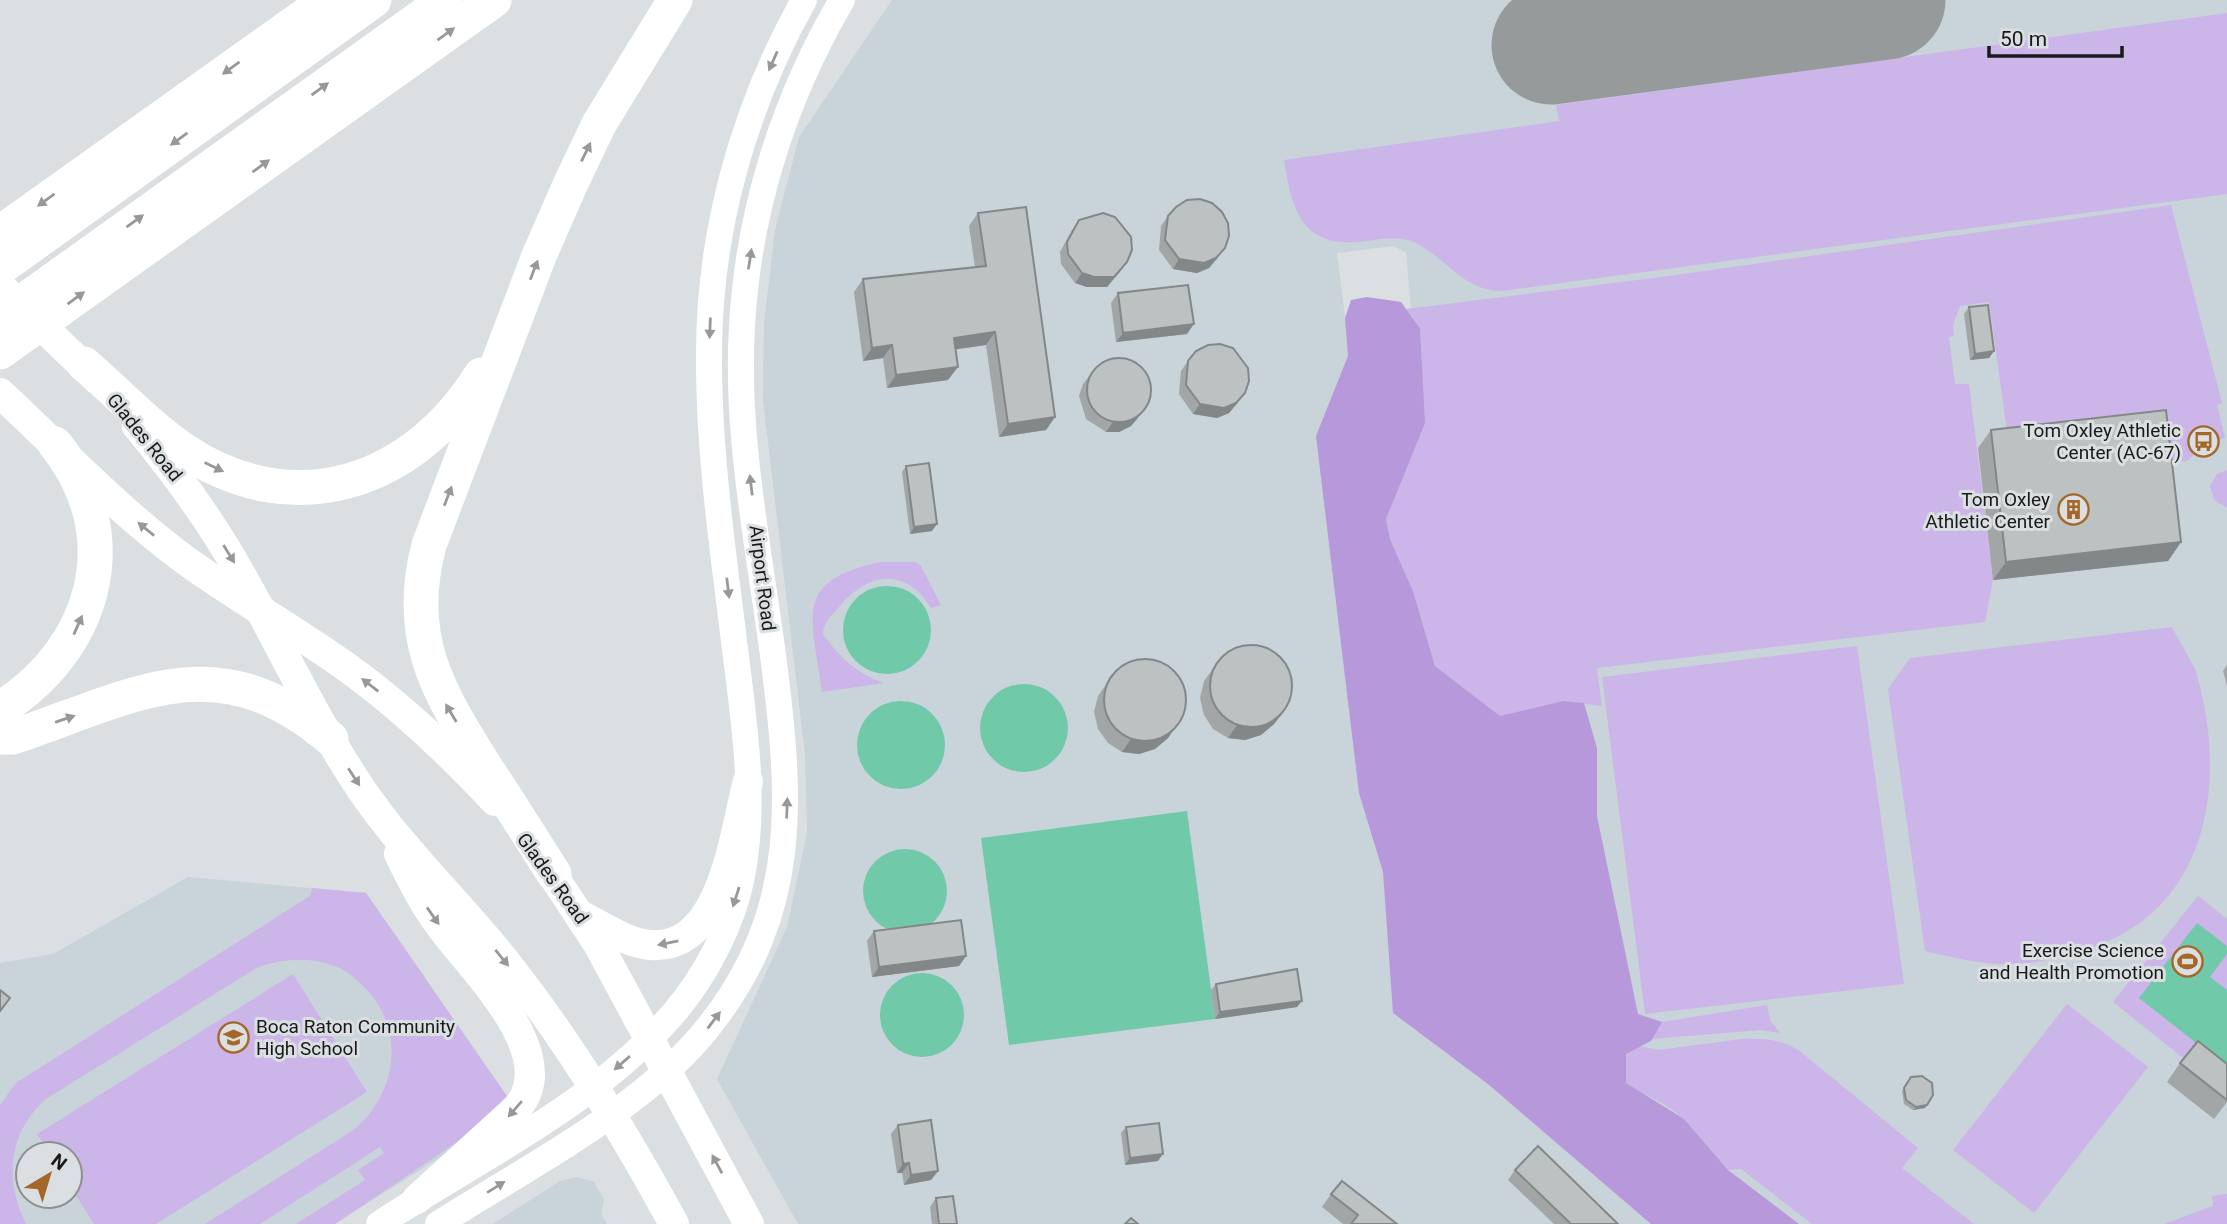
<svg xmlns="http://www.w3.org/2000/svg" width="2227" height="1224" font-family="Roboto,sans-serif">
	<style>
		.built { fill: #c9d3da; fill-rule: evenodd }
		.green { fill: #ccb5e8 }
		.forest { fill: #b798db }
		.water { fill: #70c9a8 }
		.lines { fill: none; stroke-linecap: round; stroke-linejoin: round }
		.taxiway { stroke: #969a9b; stroke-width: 47 }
		.runway { stroke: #969a9b; stroke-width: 119 }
		.secondary { stroke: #fff; stroke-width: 26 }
		.primary { stroke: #fff; stroke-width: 30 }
		.highway { stroke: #fff; stroke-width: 35 }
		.wall { fill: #a2a6a6 }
		.shaded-wall { fill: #848787 }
		.building { fill: #bcc1c1; stroke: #848787; stroke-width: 2 }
		.oneway { fill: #979898 }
		.labels { text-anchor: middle; stroke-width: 6; stroke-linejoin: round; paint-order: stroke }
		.poi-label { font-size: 19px; fill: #18191a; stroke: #dbdfe1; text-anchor: end }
		.street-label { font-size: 19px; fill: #18191a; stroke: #dbdfe1 }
	</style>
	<rect width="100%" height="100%" fill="#dbdfe1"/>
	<g class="built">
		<path d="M892,0H2227V1224H798L717,1079L787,927L807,833L805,754L763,400L764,324L775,230L799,137ZM1394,246L1406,253L1411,308L1345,317L1337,253Z"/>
		<path d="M188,877L366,893L425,977L472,1137L335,1224H0V963L53,954ZM28,1154H70V1196H28Z"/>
		<polygon points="577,1177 594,1182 604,1199 601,1214 607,1224 493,1224 560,1181"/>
	</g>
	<g class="green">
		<path d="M2227,13V194L1502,291C1463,291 1447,258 1414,242C1399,236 1381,239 1366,241C1304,250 1292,213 1284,160L1559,121L1556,105Z"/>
		<polygon points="2171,205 2222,403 2217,405 2225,438 2203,446 2187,461 2168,464 2009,445 1989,302 1960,306 1953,325 1954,336 1949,337 1955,384 1969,384 1993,580 1985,622 1597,668 1602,706 1563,701 1500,716 1435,666 1413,591 1390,539 1386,519 1424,423 1420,328 1407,309 1669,276"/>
		<polygon points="2227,470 2227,507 2226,507 2214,500 2210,486 2217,474"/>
		<path d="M882,562H915L921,566L941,605L931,608C906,567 868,572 840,606C832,615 823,623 823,634C840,658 856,673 884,683L822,692C813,618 790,580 882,562Z"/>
		<path d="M2172,627C2179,641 2188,655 2195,669C2227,772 2213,899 2102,944C2073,956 2036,965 2004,964C1977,964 1951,957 1925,951L1888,689L1910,658Z"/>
		<polygon points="1857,646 1904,984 1645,1014 1602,677"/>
		<path d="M312,888L366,893L507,1096L472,1132L335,1224H296L365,1180L358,1170L384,1153L380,1147L260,1224H205L355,1129C396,1093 406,1032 367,990C358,981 349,971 337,967C310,956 284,959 258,967L46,1099C8,1133 4,1179 26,1224H0V1105L16,1083L310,896Z"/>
		<polygon points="2198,896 2227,919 2227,1093 2113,1002"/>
		<polygon points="293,974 367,1092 156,1224 94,1224 70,1186 70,1154 50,1154 37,1134"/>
		<polygon points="2067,1004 2148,1067 2034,1213 1953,1150"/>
		<polygon points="1767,1005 1770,1020 1780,1033 1761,1030 1651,1039 1662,1022"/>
		<path d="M1742,1039C1765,1038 1782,1039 1801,1052L1918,1148L1902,1168L1974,1224H1812L1741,1169L1728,1170L1684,1119L1667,1106L1626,1084V1054L1640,1046L1658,1050Z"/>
		<polygon points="2227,1194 2227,1224 2164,1224 2213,1206 2212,1196"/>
	</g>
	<polygon class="forest" points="1367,297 1401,302 1420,328 1425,423 1386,519 1390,539 1413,591 1435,666 1500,716 1563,701 1584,703 1597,748 1597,816 1638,1014 1662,1022 1651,1041 1626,1054 1626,1083 1684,1119 1728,1170 1799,1224 1651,1224 1488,1084 1393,1013 1383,872 1359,793 1316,436 1348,356 1345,318 1351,300"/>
	<g class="water">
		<circle cx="887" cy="630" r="44"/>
		<circle cx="1024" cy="728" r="44"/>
		<circle cx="901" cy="745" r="44"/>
		<polygon points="1187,811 1215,1019 1009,1045 981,838"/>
		<circle cx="905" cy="891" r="42"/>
		<polygon points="2197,923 2227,946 2227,954 2210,977 2227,990 2227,1067 2139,998"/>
		<circle cx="922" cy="1015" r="42"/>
	</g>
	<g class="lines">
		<g class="taxiway">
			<path d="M1581,0C1596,29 1631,28 1659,30"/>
			<polyline points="1835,0 1853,4"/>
		</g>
		<polyline class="runway" points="1551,45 1886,0"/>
		<g class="secondary">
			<path d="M379,1224C478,1159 594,1105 673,1014C705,977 733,924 742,876C756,804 745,729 736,657C724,558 709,459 709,360C708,234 743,109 804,0"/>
			<path d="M438,1224C524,1169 648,1106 710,1025C800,911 791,797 774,663C760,554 735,436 742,327C748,211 784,99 842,0"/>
		</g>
		<g class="primary">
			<polyline points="0,286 98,380"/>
			<path d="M0,393C60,449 116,508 181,557C234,596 292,628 345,666C400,705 449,752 495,801"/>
			<path d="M137,426C175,472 211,521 240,573C280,644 314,718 359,786C401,849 458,902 505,961C570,1043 624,1132 674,1224"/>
			<path d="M399,854C412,880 424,905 442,928C472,970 562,1053 518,1107L417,1199"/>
			<polyline points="540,856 598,944 749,1224"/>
			<path d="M582,916C603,926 626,943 650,945C723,951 734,833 748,781"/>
		</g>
		<g class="highway">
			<polyline points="0,233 327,0"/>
			<polyline points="0,268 374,0"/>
			<polyline points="0,318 445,0"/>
			<polyline points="0,352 494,0"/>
			<path d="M84,364C117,392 149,427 185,451C296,524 414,482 481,375"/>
			<path d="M0,709C95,650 129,536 55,444"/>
			<path d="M0,737H13C137,695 216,642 331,739"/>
			<path d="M554,874C531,838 508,801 484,765C437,690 405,637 429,545L539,256L570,185L599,124L675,0"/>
		</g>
	</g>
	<g class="wall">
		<polygon points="978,213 1055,417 1046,430 999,437 986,345 955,349 948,380 887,388 883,358 863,361 854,292 863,279 975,267 969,226"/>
		<polygon points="1168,216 1218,258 1209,268 1197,273 1173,269 1159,250 1161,226"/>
		<polygon points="1079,220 1120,272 1107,287 1087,287 1075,283 1061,264 1060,252 1072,230"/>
		<polygon points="1118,293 1187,334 1116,342 1111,303"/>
		<polygon points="1969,307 1994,351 1989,358 1970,360 1964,314"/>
		<polygon points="1188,361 1238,403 1229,413 1217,418 1193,414 1179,394 1181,371"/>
		<polygon points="1090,375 1147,407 1131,426 1119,432 1106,432 1086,419 1079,396 1083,384"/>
		<polygon points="1991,430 2181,542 2168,561 1993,580 1978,448"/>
		<polygon points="906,466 932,531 910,534 902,472"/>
		<polygon points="1223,655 1284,711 1274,724 1261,735 1245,740 1228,738 1213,729 1204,715 1200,698 1204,681"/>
		<polygon points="2227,665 2227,686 2223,671"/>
		<polygon points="1117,669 1177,725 1168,738 1155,749 1139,754 1122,752 1108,743 1098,729 1094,712 1098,696"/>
		<polygon points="874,931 966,956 959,966 872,977 867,941"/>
		<polygon points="1216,984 1297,1007 1215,1019 1211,990"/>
		<polygon points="2180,1063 2227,1064 2227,1102 2214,1119 2167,1082"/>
		<polygon points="1911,1077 1925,1108 1913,1110 1904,1104 1902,1091"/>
		<polygon points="898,1125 938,1171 931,1180 904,1185 902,1173 897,1173 891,1134"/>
		<polygon points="1126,1127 1158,1161 1125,1165 1121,1133"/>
		<polygon points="1515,1170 1618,1224 1554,1224 1508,1180"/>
		<polygon points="1331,1194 1397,1224 1343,1224 1322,1207"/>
		<polygon points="936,1198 957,1224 932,1224 930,1207"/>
	</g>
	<g class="shaded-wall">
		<polygon points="1225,248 1209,268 1197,273 1173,269 1179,259"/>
		<polygon points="1127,262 1107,287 1087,287 1075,283 1082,273"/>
		<polygon points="1194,324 1187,334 1116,342 1123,333"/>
		<polygon points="995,332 986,345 945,351 954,338"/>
		<polygon points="892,345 883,358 863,361 872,348"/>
		<polygon points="1994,351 1989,358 1970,360 1975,354"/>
		<polygon points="958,367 948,380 887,388 896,375"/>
		<polygon points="1245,393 1229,413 1217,418 1193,414 1200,404"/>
		<polygon points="1147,407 1131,426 1119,432 1106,432 1113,422"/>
		<polygon points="1055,417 1046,430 999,437 1008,424"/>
		<polygon points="937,524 932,531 910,534 914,527"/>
		<polygon points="2181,542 2168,561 1993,580 2006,562"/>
		<polygon points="1284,711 1274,724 1261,735 1245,740 1228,738 1237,725"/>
		<polygon points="1177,725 1168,738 1155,749 1139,754 1122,752 1131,739"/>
		<polygon points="966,956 959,966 872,977 879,967"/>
		<polygon points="1302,1001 1297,1007 1215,1019 1220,1012"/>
		<polygon points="1927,1105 1925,1108 1913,1110 1916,1107"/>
		<polygon points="1163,1154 1158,1161 1125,1165 1130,1158"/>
		<polygon points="909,1163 902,1173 897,1173 903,1164"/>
		<polygon points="938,1171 931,1180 904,1185 911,1175"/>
	</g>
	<g class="building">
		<polygon points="1200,199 1212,203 1222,212 1228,223 1229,236 1225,248 1216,258 1204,263 1179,259 1165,240 1168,216 1176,207 1187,200"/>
		<polygon points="1026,207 1055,417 1008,424 995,332 954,338 958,367 896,375 892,345 872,348 863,279 986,266 978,213"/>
		<polygon points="1103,213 1115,217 1131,237 1132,250 1127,262 1114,277 1094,277 1082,273 1068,254 1067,242 1079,220"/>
		<polygon points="1188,285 1194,324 1123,333 1118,293"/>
		<polygon points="1988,305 1994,351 1975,354 1969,307"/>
		<polygon points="1220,344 1233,348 1248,368 1249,381 1245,393 1236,403 1224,408 1200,404 1186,385 1188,361 1196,351 1208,345"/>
		<circle cx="1119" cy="390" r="32"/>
		<polygon points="2166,410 2181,542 2006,562 1991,430"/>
		<polygon points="929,463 937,524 914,527 906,466"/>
		<circle cx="1251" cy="686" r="41"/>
		<circle cx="1145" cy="700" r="41"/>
		<polygon points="961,920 966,956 879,967 874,931"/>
		<polygon points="1297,969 1302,1001 1220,1012 1216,984"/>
		<polygon points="0,990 10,998 0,1011"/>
		<polygon points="2198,1041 2227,1064 2227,1100 2180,1063"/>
		<polygon points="1922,1076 1932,1083 1933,1095 1927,1105 1916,1107 1906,1100 1904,1088 1911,1077"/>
		<polygon points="931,1120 938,1171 911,1175 909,1163 903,1164 898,1125"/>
		<polygon points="1159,1123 1163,1154 1130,1158 1126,1127"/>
		<polygon points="1538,1146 1618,1224 1571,1224 1515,1170"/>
		<polygon points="1342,1181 1397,1224 1351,1224 1358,1215 1331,1194"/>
		<polygon points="953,1196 957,1224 939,1224 936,1198"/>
		<polygon points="1131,1218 1138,1224 1125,1224"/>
	</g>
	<defs><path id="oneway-solid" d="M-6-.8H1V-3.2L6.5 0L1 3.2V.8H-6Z" transform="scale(1.75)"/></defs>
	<g class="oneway">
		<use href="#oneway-solid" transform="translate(446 34) rotate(-36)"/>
		<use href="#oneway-solid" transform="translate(773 61) rotate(114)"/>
		<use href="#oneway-solid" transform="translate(231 68) rotate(144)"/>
		<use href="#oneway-solid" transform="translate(320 89) rotate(-36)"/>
		<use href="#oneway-solid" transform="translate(179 139) rotate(144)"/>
		<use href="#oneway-solid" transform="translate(586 152) rotate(-64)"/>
		<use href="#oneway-solid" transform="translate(261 166) rotate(-36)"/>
		<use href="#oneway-solid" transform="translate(46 200) rotate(144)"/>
		<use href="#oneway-solid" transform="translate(135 221) rotate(-36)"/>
		<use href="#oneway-solid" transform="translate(750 259) rotate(-81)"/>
		<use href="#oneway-solid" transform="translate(534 270) rotate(-69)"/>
		<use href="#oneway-solid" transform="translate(76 298) rotate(-36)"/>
		<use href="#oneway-solid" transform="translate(710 328) rotate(92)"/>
		<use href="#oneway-solid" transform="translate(214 467) rotate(26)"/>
		<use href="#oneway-solid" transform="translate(751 485) rotate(-97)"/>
		<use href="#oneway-solid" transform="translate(448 496) rotate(-69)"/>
		<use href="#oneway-solid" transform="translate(146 529) rotate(-141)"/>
		<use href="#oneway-solid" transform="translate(229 554) rotate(58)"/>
		<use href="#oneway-solid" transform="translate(728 588) rotate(83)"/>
		<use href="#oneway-solid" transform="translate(78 625) rotate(-66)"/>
		<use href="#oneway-solid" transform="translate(370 685) rotate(-142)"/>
		<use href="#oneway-solid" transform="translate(451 713) rotate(-121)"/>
		<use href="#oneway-solid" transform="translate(65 719) rotate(-19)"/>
		<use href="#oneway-solid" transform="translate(354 777) rotate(57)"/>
		<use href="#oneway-solid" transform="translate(787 808) rotate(-88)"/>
		<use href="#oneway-solid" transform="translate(736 897) rotate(108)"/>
		<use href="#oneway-solid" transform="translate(433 916) rotate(55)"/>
		<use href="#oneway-solid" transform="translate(668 943) rotate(169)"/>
		<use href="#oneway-solid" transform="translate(502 958) rotate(51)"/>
		<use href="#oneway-solid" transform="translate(714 1020) rotate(-53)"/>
		<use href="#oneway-solid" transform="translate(622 1063) rotate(139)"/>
		<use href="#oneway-solid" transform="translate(515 1109) rotate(131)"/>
		<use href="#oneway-solid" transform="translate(717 1164) rotate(-118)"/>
		<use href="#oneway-solid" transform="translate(496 1187) rotate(-32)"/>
	</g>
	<defs>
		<symbol id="bus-ring" viewBox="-11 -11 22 22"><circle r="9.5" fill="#dbdfe1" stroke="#a36829" stroke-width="1.5"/><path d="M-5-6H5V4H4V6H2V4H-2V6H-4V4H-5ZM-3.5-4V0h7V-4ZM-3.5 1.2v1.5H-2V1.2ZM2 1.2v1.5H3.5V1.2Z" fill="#a36829"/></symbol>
		<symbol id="building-ring" viewBox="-11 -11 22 22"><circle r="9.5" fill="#dbdfe1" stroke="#a36829" stroke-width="1.5"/><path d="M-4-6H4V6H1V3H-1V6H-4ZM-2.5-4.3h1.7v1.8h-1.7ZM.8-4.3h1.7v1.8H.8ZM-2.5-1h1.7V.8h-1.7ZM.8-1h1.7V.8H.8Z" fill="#a36829"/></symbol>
		<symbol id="stadium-ring" viewBox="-11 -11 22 22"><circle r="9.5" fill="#dbdfe1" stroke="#a36829" stroke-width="1.5"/><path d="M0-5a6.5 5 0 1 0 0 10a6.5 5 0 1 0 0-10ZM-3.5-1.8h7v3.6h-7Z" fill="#a36829"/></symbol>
		<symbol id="school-ring" viewBox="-11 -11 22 22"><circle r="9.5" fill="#dbdfe1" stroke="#a36829" stroke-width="1.5"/><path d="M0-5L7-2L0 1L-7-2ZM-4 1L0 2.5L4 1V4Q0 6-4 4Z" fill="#a36829"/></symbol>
	</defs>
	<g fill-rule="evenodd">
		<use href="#bus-ring" x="2186" y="424" width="35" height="35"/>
		<use href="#building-ring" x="2056" y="492" width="35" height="35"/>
		<use href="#stadium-ring" x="2170" y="944" width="35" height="35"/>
		<use href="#school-ring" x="216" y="1020" width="35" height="35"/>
	</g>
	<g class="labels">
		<g class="poi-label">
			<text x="2181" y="437">Tom Oxley Athletic<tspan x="2181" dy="22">Center (AC-67)</tspan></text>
			<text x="2050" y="506">Tom Oxley<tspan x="2050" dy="22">Athletic Center</tspan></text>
			<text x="2164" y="957">Exercise Science<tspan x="2164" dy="22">and Health Promotion</tspan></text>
			<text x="256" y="1033" text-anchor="start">Boca Raton Community<tspan x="256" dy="22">High School</tspan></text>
		</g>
		<g class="street-label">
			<text transform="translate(145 437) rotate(51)" y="7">Glades Road</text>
			<text transform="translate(763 578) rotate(83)" y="7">Airport Road</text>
			<text transform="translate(553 878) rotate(54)" y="7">Glades Road</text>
		</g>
	</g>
	<g transform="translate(49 1175) rotate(38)"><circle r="33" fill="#dbdfe1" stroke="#8d9091" stroke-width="2"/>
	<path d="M0-5L12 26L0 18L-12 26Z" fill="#a36829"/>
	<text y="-10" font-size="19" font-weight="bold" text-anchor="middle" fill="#18191a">N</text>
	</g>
	<path d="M1989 46v10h133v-10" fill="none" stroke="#18191a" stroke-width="3.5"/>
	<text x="2000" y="46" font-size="21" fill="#18191a" stroke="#dbdfe1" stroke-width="5" paint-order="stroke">50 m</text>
</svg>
